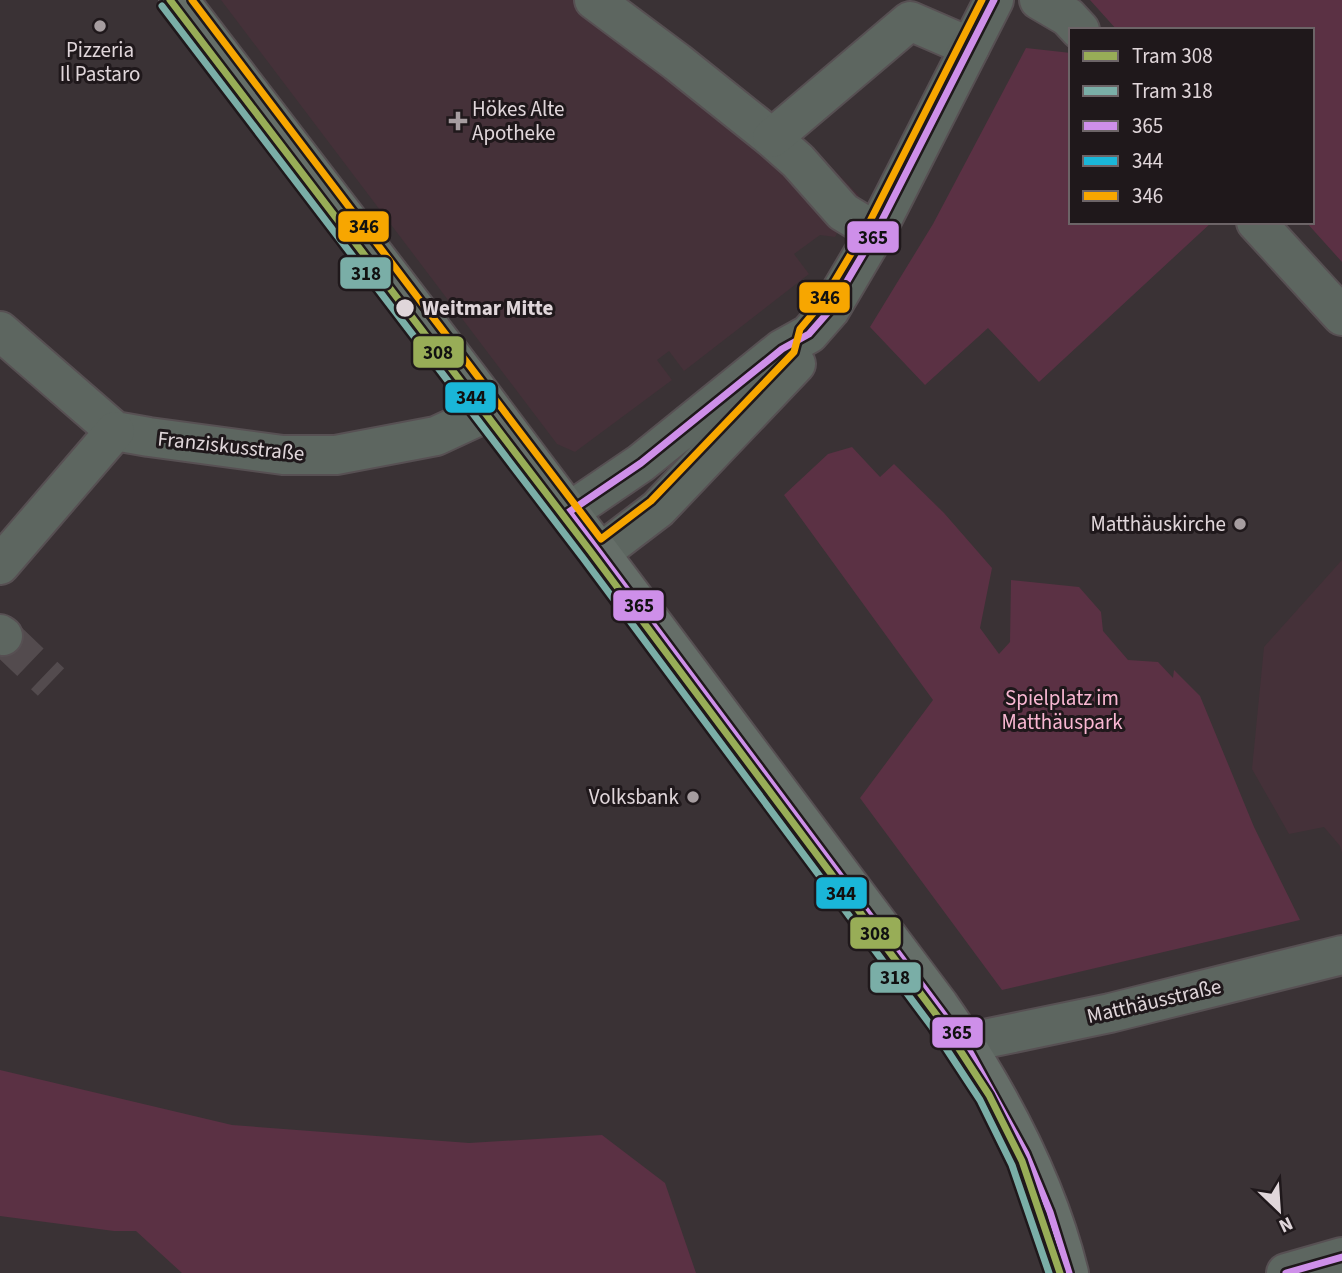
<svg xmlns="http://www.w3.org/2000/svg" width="1342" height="1273" font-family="'Source Sans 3',sans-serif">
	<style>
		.built { fill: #453139 }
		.green { fill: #5b3144 }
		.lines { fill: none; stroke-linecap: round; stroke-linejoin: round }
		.minor-tunnel { stroke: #534b4e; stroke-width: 38; stroke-dasharray: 38 19; stroke-linecap: butt }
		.minor-casing { stroke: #575053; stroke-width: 42 }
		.major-casing { stroke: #575053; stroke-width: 42 }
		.minor { stroke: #5d6660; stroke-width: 38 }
		.major { stroke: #656e68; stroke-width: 38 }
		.bus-1-casing { stroke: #1f181b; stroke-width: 12 }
		.bus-2-casing { stroke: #1f181b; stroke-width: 12 }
		.bus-3-casing { stroke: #1f181b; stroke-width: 12 }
		.bus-1 { stroke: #ce8fe9; stroke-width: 7 }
		.bus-2 { stroke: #1ab6d8; stroke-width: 7 }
		.bus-3 { stroke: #f7a600; stroke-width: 7 }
		.tram-1-casing { stroke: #1f181b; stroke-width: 12 }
		.tram-2-casing { stroke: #1f181b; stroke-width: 12 }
		.tram-1 { stroke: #98ad57; stroke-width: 7 }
		.tram-2 { stroke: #7aaea7; stroke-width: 7 }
		.poi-dot { fill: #a69da0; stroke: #1f181b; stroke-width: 2.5 }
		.stop-dot { fill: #e0d6da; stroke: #1f181b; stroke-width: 2.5 }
		.labels { text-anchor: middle; stroke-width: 6; stroke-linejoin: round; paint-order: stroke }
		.poi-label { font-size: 21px; fill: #e0d6da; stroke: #1f181b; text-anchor: end }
		.stop-label { font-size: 21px; font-weight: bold; fill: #e0d6da; stroke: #1f181b; text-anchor: start }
		.street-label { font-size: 21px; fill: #e0d6da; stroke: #1f181b }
		.park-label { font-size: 21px; fill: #f9b7d2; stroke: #1f181b }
		.line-badge { stroke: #1f181b; stroke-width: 2.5 }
		.pale-badge-label { font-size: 19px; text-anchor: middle; font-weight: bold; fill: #111 }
	</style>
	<rect width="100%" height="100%" fill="#3a3235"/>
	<g class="built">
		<polygon points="221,0 626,0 800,134 859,196 835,237 820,235 794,254 809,274 684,371 669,351 657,360 672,380 575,452 557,444"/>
		<polygon points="1342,560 1342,853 1340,846 1324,827 1289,834 1252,769 1264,647"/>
	</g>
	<g class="green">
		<polygon points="1090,0 1342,0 1342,262 1306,222 1312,222 1312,30 1117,30"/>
		<polygon points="1026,48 1071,53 1071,222 1212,222 1039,382 988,328 925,385 870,327 933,224"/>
		<polygon points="852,447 880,477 894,464 944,513 992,568 980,628 999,654 1010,642 1011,580 1079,587 1101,612 1103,631 1128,660 1158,662 1173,678 1174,670 1200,696 1254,827 1300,920 1002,990 860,798 933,700 784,495 828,454"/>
		<polygon points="0,1070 232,1125 469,1143 602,1135 665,1183 696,1273 182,1273 136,1231 114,1231 0,1216"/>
	</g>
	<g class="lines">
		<polyline class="minor-tunnel" points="3,636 51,682"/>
		<defs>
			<g id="minor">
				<polyline points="594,0 677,62 772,138 798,161 843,212 876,232"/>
				<polyline points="1039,0 1068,17 1080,30"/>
				<polyline points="772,138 910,21 970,47"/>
				<polyline points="1256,222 1342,316"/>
				<polyline points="0,331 115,431 149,437 283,455 336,455 436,436 492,410"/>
				<polyline points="569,512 641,463 782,349 809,334 830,310 876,232 994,0"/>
				<polyline points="599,554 658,509 796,364"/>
				<polyline points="0,565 115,431"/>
				<polyline points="0,634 3,636"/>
				<polyline points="965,1043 1110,1013 1342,955"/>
				<polyline points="1286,1273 1342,1257"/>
			</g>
			<path id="major" d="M179,0L470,380L939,1005C996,1087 1045,1176 1069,1273"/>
		</defs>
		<use href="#minor" class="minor-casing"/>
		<use href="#major" class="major-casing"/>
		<use href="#minor" class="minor"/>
		<use href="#major" class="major"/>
		<defs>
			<g id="bus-1">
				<polyline points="994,0 876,232 830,310 809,334 782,349 641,463 569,512 965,1043 1026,1154 1050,1212 1069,1273"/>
				<polyline points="1286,1273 1342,1257"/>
			</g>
			<path id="bus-2" d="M171,6L462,386L930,1011C986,1093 1031,1177 1058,1273"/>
			<polyline id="bus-3" points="192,0 601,539 651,501 794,352 800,329 821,304 867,227 982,0"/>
		</defs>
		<use href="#bus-1" class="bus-1-casing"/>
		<use href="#bus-2" class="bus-2-casing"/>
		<use href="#bus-3" class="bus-3-casing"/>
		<use href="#bus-1" class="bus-1"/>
		<use href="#bus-2" class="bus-2"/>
		<use href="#bus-3" class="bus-3"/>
		<defs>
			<polyline id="tram-1" points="170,0 591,552 941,1021 989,1095 1022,1161 1060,1273"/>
			<polyline id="tram-2" points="162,6 583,558 932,1027 980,1100 1012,1165 1049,1273"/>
		</defs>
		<use href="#tram-1" class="tram-1-casing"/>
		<use href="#tram-2" class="tram-2-casing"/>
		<use href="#tram-1" class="tram-1"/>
		<use href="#tram-2" class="tram-2"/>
	</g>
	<g class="poi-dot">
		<circle cx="100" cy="26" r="7"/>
		<path d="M454.5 110.5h7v7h7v7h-7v7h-7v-7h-7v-7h7z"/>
		<circle cx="1240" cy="524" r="7"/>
		<circle cx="693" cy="797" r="7"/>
	</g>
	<circle class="stop-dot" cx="405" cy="308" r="10"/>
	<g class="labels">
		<g class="poi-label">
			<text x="100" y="57" text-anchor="middle">Pizzeria<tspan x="100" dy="24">Il Pastaro</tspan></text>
			<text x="472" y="116" text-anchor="start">Hökes Alte<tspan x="472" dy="24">Apotheke</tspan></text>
			<text x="1226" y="531">Matthäuskirche</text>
			<text x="679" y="804">Volksbank</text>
		</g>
		<g class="stop-label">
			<text x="422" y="315">Weitmar Mitte</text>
		</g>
		<g class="street-label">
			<text transform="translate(231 446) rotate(6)" y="7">Franziskusstraße</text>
			<text transform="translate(1154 1001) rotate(-13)" y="7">Matthäusstraße</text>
		</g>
		<g class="park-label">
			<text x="1062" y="705">Spielplatz im<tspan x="1062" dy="24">Matthäuspark</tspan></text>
		</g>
	</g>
	<g class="line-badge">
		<rect x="337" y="210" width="53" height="33" rx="7" fill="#f7a600"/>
		<rect x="846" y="220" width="54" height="34" rx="7" fill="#ce8fe9"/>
		<rect x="339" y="256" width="53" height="34" rx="7" fill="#7aaea7"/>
		<rect x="798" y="281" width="53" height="33" rx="7" fill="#f7a600"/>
		<rect x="412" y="335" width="53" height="34" rx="7" fill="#98ad57"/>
		<rect x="444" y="381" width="53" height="33" rx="7" fill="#1ab6d8"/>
		<rect x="612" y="589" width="53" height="33" rx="7" fill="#ce8fe9"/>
		<rect x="815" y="876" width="53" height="34" rx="7" fill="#1ab6d8"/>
		<rect x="849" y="916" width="53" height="34" rx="7" fill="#98ad57"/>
		<rect x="869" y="961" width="53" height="33" rx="7" fill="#7aaea7"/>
		<rect x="931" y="1016" width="53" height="33" rx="7" fill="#ce8fe9"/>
	</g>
	<g class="pale-badge-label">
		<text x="364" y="233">346</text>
		<text x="873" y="244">365</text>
		<text x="366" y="280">318</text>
		<text x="825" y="304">346</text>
		<text x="438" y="359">308</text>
		<text x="471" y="404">344</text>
		<text x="639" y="612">365</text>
		<text x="841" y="900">344</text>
		<text x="875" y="940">308</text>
		<text x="895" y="984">318</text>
		<text x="957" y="1039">365</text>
	</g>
	<rect x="1069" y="28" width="245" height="196" fill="#1f181b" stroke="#6c6467" stroke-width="2"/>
	<rect x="1083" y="51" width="35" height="10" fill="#98ad57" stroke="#6c6467" stroke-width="2"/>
	<text x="1132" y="63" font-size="21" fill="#e0d6da">Tram 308</text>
	<rect x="1083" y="86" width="35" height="10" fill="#7aaea7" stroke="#6c6467" stroke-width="2"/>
	<text x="1132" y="98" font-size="21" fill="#e0d6da">Tram 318</text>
	<rect x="1083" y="121" width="35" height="10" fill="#ce8fe9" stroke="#6c6467" stroke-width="2"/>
	<text x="1132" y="133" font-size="21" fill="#e0d6da">365</text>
	<rect x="1083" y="156" width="35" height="10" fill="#1ab6d8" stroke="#6c6467" stroke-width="2"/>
	<text x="1132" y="168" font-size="21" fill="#e0d6da">344</text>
	<rect x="1083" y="191" width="35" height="10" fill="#f7a600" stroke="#6c6467" stroke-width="2"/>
	<text x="1132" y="203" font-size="21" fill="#e0d6da">346</text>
	<g transform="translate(1279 1210) rotate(155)" stroke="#1f181b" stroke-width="5" paint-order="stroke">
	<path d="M0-5L12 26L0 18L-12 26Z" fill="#e0d6da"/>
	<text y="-10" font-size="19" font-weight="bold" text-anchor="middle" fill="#e0d6da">N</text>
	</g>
</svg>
